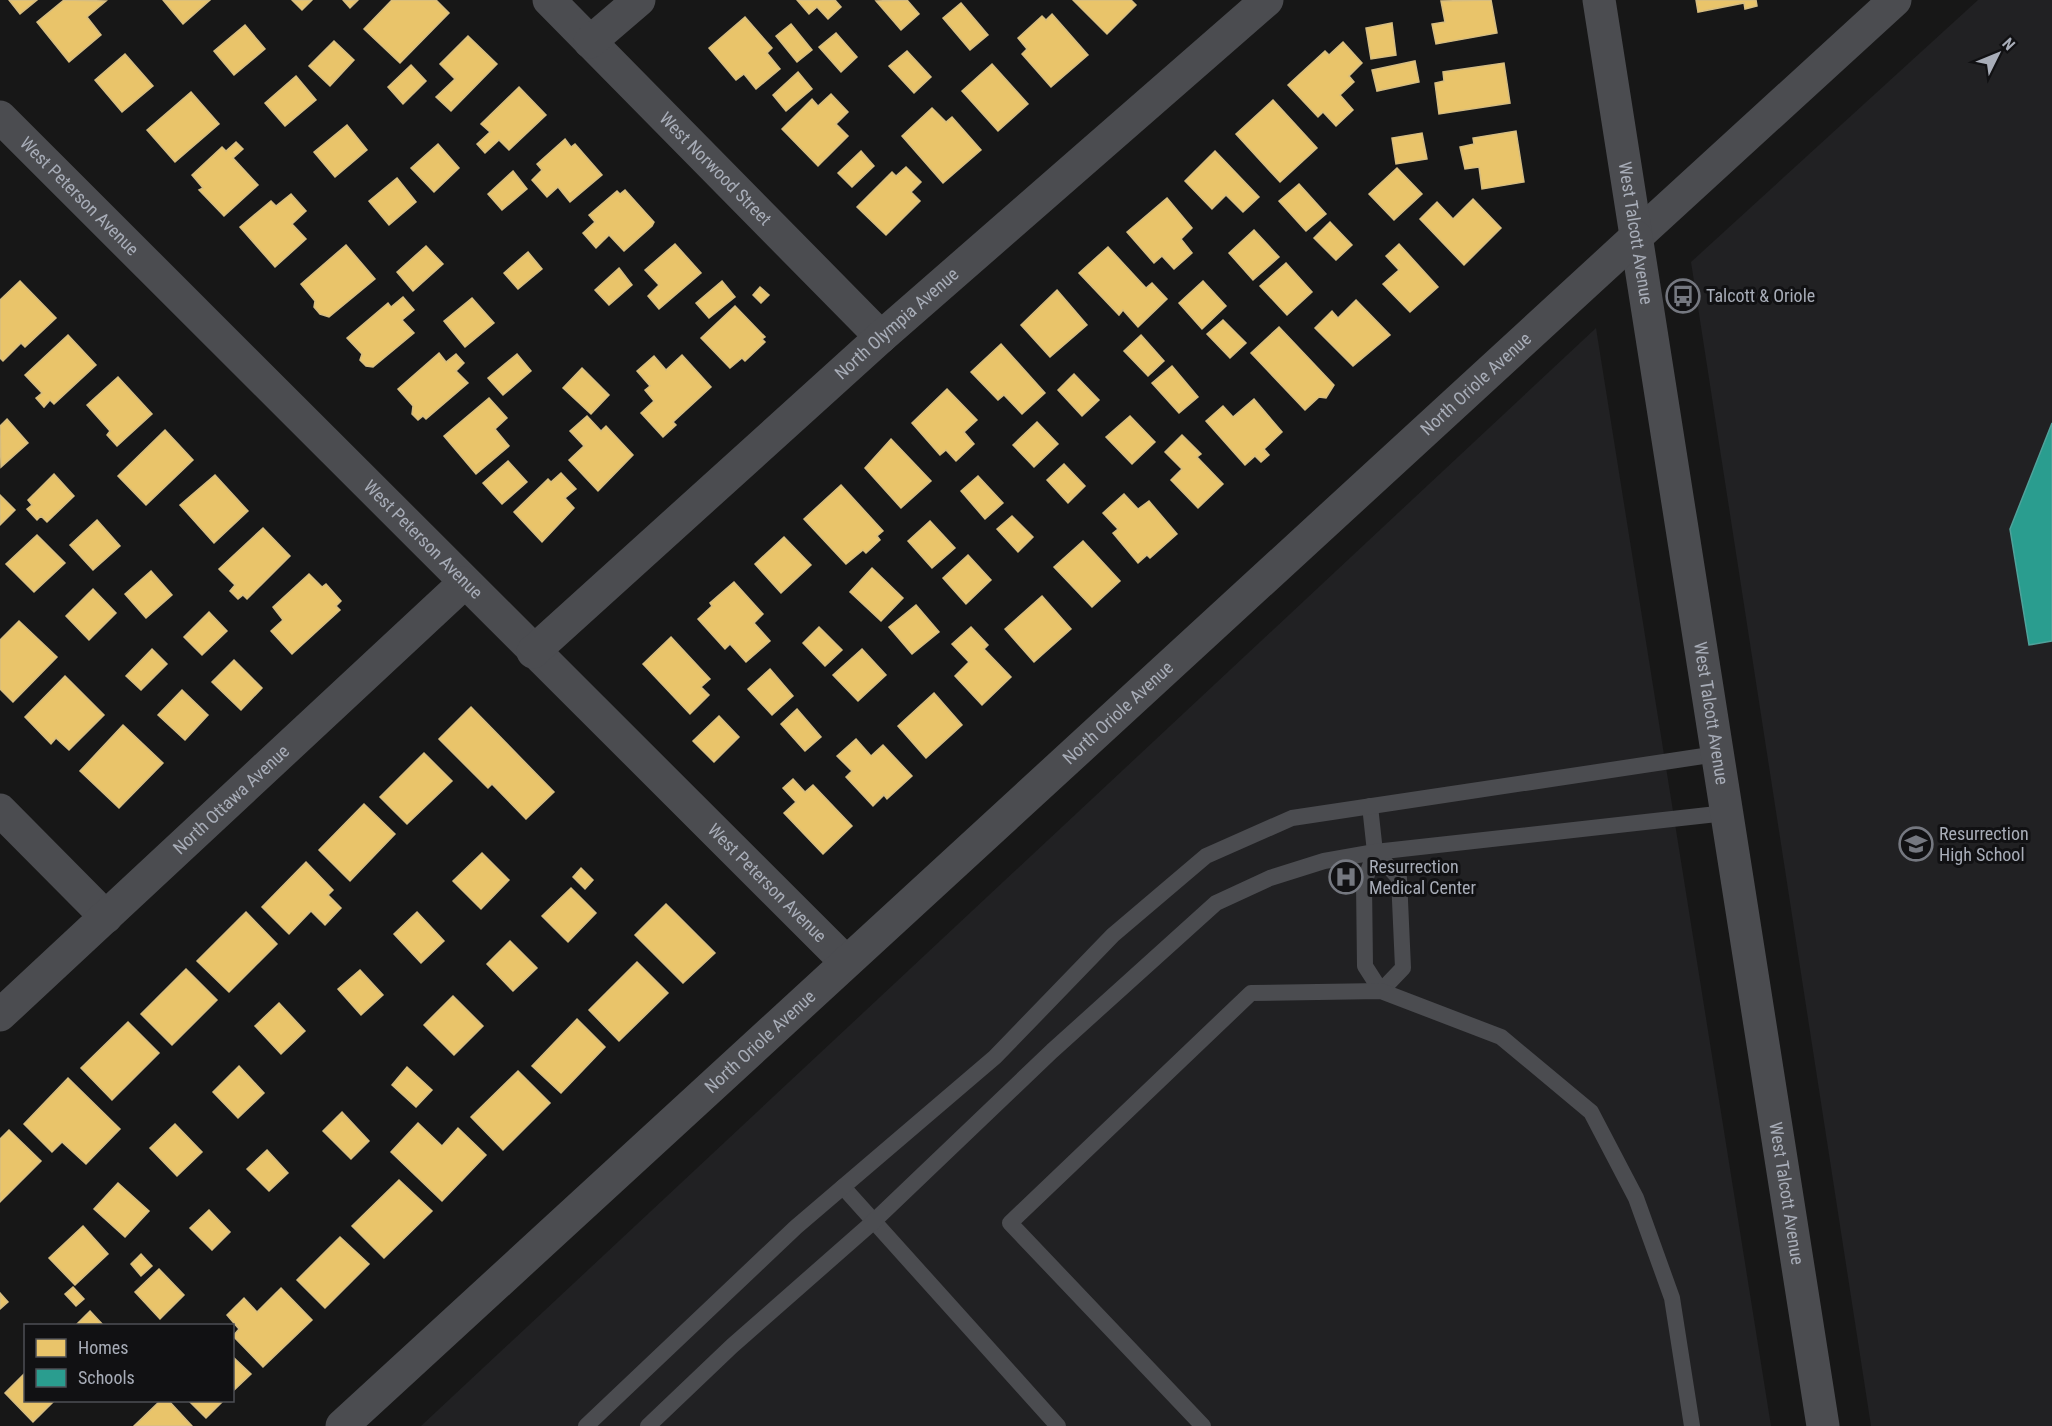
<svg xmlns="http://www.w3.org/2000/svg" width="2052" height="1426" font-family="'Roboto Condensed',sans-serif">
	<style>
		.built { fill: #212123 }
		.homes { fill: #e9c46a; stroke: #d6bd81; stroke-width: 1.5 }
		.schools { fill: #2a9d8f; stroke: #50a29b; stroke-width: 1.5 }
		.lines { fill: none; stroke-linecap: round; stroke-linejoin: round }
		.service { stroke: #4b4c50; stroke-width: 16 }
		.minor { stroke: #4b4c50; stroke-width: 33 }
		.tertiary { stroke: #4b4c50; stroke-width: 33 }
		.labels { text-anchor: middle; stroke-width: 6; stroke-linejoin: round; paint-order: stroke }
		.street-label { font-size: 18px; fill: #a8adb8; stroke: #111113 }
		.poi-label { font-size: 18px; fill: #a8adb8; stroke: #111113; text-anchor: start }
	</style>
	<rect width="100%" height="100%" fill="#171717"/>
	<g class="built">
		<polygon points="1978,0 2052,0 2052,1426 1871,1426 1691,262"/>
		<polygon points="1596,328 1771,1426 421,1426"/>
	</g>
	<g class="homes">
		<polygon points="9,0 37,0 20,14"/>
		<polygon points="64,0 106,1 87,17 101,35 69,62 37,22"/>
		<polygon points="163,0 210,0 183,24"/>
		<polygon points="292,0 312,0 302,10"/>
		<polygon points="343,0 358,0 350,8"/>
		<polygon points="392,0 436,0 449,13 400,63 364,29"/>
		<polygon points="797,0 835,0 841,7 828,19 817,7 809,14"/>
		<polygon points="907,0 919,14 901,30 876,1"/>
		<polygon points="1073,0 1131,0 1136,5 1107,34"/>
		<polygon points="1491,0 1497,33 1436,44 1432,24 1445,22 1441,1"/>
		<polygon points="1696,0 1756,0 1757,6 1745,9 1744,3 1698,12"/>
		<polygon points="961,3 988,35 970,50 943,18"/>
		<polygon points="1052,14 1088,55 1051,87 1022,54 1027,49 1018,38 1042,16 1046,20"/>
		<polygon points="745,17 772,48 767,53 780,69 756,89 744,74 736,80 709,48"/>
		<polygon points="1392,23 1396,55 1371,59 1366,28"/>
		<polygon points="791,24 812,50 797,62 776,36"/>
		<polygon points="245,25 265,49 234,75 214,51"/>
		<polygon points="836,33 857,57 841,72 819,47"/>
		<polygon points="468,36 497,64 451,111 436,97 455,79 440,64"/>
		<polygon points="334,41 354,60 330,86 309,66"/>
		<polygon points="1343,42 1362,63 1349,76 1354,82 1340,95 1353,110 1336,126 1323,112 1318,117 1288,85 1325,51 1329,55"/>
		<polygon points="907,51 931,77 914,93 889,66"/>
		<polygon points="125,54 153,86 122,112 95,80"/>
		<polygon points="1415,61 1419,82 1377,91 1372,70"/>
		<polygon points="1504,63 1510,103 1439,114 1435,83 1444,81 1443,72"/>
		<polygon points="992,64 1028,104 998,131 962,91"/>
		<polygon points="411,65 426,81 403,104 388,87"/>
		<polygon points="798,72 812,89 786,111 773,95"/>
		<polygon points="296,76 316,100 285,126 265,103"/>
		<polygon points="519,87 546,115 509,150 499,140 485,153 477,144 490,132 481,124"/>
		<polygon points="191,92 219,124 175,162 147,130"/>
		<polygon points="831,94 848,112 836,124 848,136 818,166 782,129 812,99 818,106"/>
		<polygon points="1273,100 1317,148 1280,182 1236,134"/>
		<polygon points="932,108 946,122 952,117 981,150 943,183 902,136"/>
		<polygon points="347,125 367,150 335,177 314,152"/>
		<polygon points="1516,131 1524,182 1482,189 1479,167 1465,169 1460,147 1474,144 1473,138"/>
		<polygon points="1422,133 1427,159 1396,164 1392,138"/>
		<polygon points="565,139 571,147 575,144 602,175 570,202 558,187 547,197 532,180 542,170 537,164"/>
		<polygon points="236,142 243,149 233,158 258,185 224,216 199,190 203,188 192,175 222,147 226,151"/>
		<polygon points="438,144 459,168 434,192 411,168"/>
		<polygon points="861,151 874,166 852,187 838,173"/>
		<polygon points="1215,151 1259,197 1243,212 1226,195 1212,209 1185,181"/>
		<polygon points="906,167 921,182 911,192 920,201 886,235 857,207 892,172 896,176"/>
		<polygon points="1397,168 1422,194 1394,220 1369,194"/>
		<polygon points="513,171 527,189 502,210 488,194"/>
		<polygon points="397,178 416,202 389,225 369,201"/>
		<polygon points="1299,184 1326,214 1306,231 1279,201"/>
		<polygon points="625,190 654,222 652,226 624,251 609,235 596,248 583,233 595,222 589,215 617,191 620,194"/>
		<polygon points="291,194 306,211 292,224 306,239 275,267 240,227 271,201 276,206"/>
		<polygon points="1167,198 1192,228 1181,239 1192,253 1174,269 1162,256 1154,263 1127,232"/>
		<polygon points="1473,199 1501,228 1464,265 1420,219 1437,202 1453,219"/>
		<polygon points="1330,222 1352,245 1336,260 1314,238"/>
		<polygon points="1254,230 1279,257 1253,280 1229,253"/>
		<polygon points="675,244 701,273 659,309 648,296 659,285 645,270"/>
		<polygon points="1399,244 1438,287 1410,312 1383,284 1399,270 1386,256"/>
		<polygon points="346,245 375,279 329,317 320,314 314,307 315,301 301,284"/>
		<polygon points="426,246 443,264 413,291 397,272"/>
		<polygon points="1108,247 1146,288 1152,283 1167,299 1138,327 1123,310 1119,315 1079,273"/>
		<polygon points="528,252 542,269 518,289 504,273"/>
		<polygon points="1286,263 1312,292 1287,315 1260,286"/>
		<polygon points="619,268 632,285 609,305 595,290"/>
		<polygon points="20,281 56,318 25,347 21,343 3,361 0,358 0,300"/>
		<polygon points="722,281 735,297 709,318 696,303"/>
		<polygon points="1203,281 1226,306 1202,329 1179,303"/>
		<polygon points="760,287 769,295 761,303 753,295"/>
		<polygon points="1057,290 1087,325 1050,357 1021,325"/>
		<polygon points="403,297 414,310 402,320 414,333 373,367 366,366 360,360 362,354 347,338 388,303 391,307"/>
		<polygon points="472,298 494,323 465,347 444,321"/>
		<polygon points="1356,300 1390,335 1353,366 1315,328 1332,311 1338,318"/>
		<polygon points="735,306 765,337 762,339 765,342 745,361 742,358 730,368 701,338"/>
		<polygon points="1223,320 1246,343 1230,358 1207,334"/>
		<polygon points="1279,327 1334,385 1326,398 1319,397 1305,410 1251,353"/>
		<polygon points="68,335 96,365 54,404 50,400 44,407 36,398 42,393 25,375"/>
		<polygon points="1141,335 1164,361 1148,376 1124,351"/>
		<polygon points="1001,344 1045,393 1022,414 1004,395 998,400 971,372"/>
		<polygon points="439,353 446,362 456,354 464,363 456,371 468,383 426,419 423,416 418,420 412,414 413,406 398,389"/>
		<polygon points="517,354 531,371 503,395 488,378"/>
		<polygon points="682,355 711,387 673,422 676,425 663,437 641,413 654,401 645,390 650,386 637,371 654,356 666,370"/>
		<polygon points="1172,366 1198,397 1179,413 1152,383"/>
		<polygon points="582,368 609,395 591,414 563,388"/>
		<polygon points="1074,374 1099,400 1082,416 1058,390"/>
		<polygon points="118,377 152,414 117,446 107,435 110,431 87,405"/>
		<polygon points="947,389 977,420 964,432 974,444 956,461 946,450 940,455 912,423"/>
		<polygon points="489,398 507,418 495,429 509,446 476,474 444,436"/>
		<polygon points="1254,399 1282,432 1264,449 1269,455 1261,462 1255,456 1245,465 1206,421 1223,406 1233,417"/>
		<polygon points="587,416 601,431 606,426 633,455 598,491 569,460 584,446 570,431"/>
		<polygon points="1130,416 1155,442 1132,464 1106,437"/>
		<polygon points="7,419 28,443 1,467 0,426"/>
		<polygon points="1037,422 1058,444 1034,467 1013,445"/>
		<polygon points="165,430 193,460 146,505 118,476"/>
		<polygon points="1182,435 1201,454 1197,457 1223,484 1198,508 1171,480 1182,469 1165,452"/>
		<polygon points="891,439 931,481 901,508 865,468"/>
		<polygon points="508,461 527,482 502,504 483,483"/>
		<polygon points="1064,464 1085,486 1068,503 1047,480"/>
		<polygon points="561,473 576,489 565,498 574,508 542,542 514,512 548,479 551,482"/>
		<polygon points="54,474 74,496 47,522 41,516 37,520 27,509 32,505 28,500"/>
		<polygon points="215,475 248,511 214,543 180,505"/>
		<polygon points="978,476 1003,503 985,519 961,491"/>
		<polygon points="841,485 883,531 877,536 880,540 866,553 863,550 846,564 804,519"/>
		<polygon points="1124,494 1138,509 1149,501 1177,534 1150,558 1147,555 1138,563 1113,533 1118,529 1103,513"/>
		<polygon points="0,495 15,510 0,525"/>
		<polygon points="1012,516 1033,537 1018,552 997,529"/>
		<polygon points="97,520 120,546 93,570 70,545"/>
		<polygon points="930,521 955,548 932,568 908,541"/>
		<polygon points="263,528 290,556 247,599 243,595 238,599 230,591 235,585 219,569"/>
		<polygon points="37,535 65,563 34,592 6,564"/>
		<polygon points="784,537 811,565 781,593 755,564"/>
		<polygon points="1083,541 1120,581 1092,607 1054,567"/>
		<polygon points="968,555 991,580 966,604 943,578"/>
		<polygon points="872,568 903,598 881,621 850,592"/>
		<polygon points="151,571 172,595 146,618 125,594"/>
		<polygon points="309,574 322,587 326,584 341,601 336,606 340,610 292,654 271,631 283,620 273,607"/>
		<polygon points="734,582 763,614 754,623 770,641 746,662 730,644 725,649 698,619 712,606 710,603"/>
		<polygon points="93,589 116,613 89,640 66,616"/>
		<polygon points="1042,596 1071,629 1034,662 1005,629"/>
		<polygon points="916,605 939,632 912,654 889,627"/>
		<polygon points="209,612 227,631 202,655 184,637"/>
		<polygon points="19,621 57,657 13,702 0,689 0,640"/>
		<polygon points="819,627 842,650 825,666 803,643"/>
		<polygon points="971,627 988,645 984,649 1011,677 982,705 955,676 969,662 952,644"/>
		<polygon points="671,637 710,679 701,687 709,695 690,714 643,664"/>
		<polygon points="152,649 167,664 141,690 126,676"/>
		<polygon points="862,649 886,675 858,701 833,675"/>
		<polygon points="234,660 262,688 241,710 212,682"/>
		<polygon points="770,669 793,696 772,715 748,689"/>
		<polygon points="65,676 104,715 69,750 56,738 51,744 25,717"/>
		<polygon points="182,690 208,715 185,740 158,715"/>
		<polygon points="934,693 962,725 926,758 898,726"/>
		<polygon points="471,707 554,792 526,819 492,784 488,788 439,739"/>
		<polygon points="797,709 821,737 805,751 781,724"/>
		<polygon points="719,716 739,737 714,762 693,741"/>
		<polygon points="123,725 163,763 119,808 80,771"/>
		<polygon points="856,739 871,756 883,745 912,776 887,799 884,795 873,806 846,777 852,771 837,756"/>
		<polygon points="424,753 452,781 407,824 380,797"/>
		<polygon points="793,779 805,792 813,785 852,826 823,854 784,813 796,802 783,788"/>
		<polygon points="364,804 395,834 350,881 319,850"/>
		<polygon points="482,853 509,880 481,909 453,881"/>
		<polygon points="306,862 333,890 328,895 341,908 325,925 311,911 289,934 262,907"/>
		<polygon points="581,868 593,880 585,889 573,877"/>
		<polygon points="571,888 596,913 568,942 542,916"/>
		<polygon points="666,904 715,953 683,983 635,935"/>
		<polygon points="246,912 277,944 229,992 197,961"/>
		<polygon points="417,912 444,941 421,963 394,934"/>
		<polygon points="510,941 537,968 513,991 487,964"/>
		<polygon points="637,962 668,993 619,1041 589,1010"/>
		<polygon points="186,969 217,1000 172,1045 141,1014"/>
		<polygon points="360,970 383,995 361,1015 338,989"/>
		<polygon points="453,996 483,1026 454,1055 424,1025"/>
		<polygon points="279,1003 305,1031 281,1054 255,1026"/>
		<polygon points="577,1019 605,1047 561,1093 532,1066"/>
		<polygon points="128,1022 159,1053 112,1100 81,1068"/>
		<polygon points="239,1066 264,1093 238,1118 213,1092"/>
		<polygon points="407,1067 432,1090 416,1107 392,1085"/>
		<polygon points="518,1071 550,1103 503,1150 471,1117"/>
		<polygon points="68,1078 120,1129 86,1164 62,1142 52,1152 24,1124"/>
		<polygon points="342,1112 369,1141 351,1159 323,1131"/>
		<polygon points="418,1123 442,1146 458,1128 486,1155 442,1201 391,1152"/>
		<polygon points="175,1124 202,1152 177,1176 150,1148"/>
		<polygon points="9,1130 41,1161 0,1202 0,1139"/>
		<polygon points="267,1150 288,1173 269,1191 247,1169"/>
		<polygon points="399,1180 432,1211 384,1258 352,1226"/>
		<polygon points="118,1183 149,1211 125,1237 94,1209"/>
		<polygon points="209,1210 230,1232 212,1250 190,1228"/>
		<polygon points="83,1226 108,1254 75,1285 49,1258"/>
		<polygon points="340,1237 369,1264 325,1308 297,1280"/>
		<polygon points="141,1254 152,1266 141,1276 131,1264"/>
		<polygon points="159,1269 184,1295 160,1319 135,1292"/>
		<polygon points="73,1287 84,1299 76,1306 65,1294"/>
		<polygon points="281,1288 312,1320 263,1367 233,1336 239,1329 227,1315 244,1298 257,1312"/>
		<polygon points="0,1293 8,1302 0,1309"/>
		<polygon points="90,1311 104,1326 75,1326"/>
		<polygon points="232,1356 251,1374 232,1392"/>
		<polygon points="26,1372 26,1400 55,1400 33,1422 5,1393"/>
		<polygon points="161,1400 168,1400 192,1426 134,1426"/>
		<polygon points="188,1400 224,1400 206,1418"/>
	</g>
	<polygon class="schools" points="2052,423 2052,641 2029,645 2010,529"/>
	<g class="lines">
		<g class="service">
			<polyline points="1370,806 1375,852 1364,883 1365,966 1381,991"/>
			<polyline points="1375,852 1399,878 1403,968 1381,991"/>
			<polyline points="843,1187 1058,1426"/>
			<polyline points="586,1426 796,1227 995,1057 1113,935 1206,856 1292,818 1717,754"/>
			<polyline points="648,1426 732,1346 873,1222 1052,1051 1216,903 1270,878 1324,861 1375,852 1726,813"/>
			<polyline points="1203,1426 1010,1223 1251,993 1381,991 1501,1037 1591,1112 1636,1198 1672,1298 1692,1426"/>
		</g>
		<g class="minor">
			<path id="s1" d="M549,0L881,337"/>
			<polyline points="590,42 639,0"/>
			<path id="s2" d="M0,117L846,962"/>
			<polyline points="1636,237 1895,0"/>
			<path id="s3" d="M533,652L881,337L1267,0"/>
			<polyline points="0,810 106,917"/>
			<path id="s4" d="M0,1015L464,583"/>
		</g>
		<g class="tertiary">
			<path id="s5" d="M1599,0L1823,1426"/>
			<path id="s6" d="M342,1426L1636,237"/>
		</g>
	</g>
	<defs>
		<symbol id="bus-ring" viewBox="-11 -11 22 22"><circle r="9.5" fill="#111113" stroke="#757880" stroke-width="1.5"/><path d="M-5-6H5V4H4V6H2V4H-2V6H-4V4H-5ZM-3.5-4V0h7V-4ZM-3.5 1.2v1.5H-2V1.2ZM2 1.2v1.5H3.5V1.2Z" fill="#757880"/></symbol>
		<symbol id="school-ring" viewBox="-11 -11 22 22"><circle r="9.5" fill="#111113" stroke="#757880" stroke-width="1.5"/><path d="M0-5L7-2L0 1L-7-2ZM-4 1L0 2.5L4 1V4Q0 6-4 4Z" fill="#757880"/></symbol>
		<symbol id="hospital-ring" viewBox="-11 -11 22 22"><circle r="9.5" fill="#111113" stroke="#757880" stroke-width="1.5"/><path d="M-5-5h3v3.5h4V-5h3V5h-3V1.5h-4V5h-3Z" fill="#757880"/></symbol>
	</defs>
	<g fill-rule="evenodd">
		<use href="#bus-ring" x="1664" y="277" width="38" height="38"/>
		<use href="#school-ring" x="1897" y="825" width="38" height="38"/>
		<use href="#hospital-ring" x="1327" y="858" width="38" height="38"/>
	</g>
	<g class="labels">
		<g class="street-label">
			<text dy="6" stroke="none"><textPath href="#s1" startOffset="237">West Norwood Street</textPath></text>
			<text dy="6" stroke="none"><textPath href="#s2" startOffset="112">West Peterson Avenue</textPath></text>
			<text dy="6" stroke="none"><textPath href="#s5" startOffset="236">West Talcott Avenue</textPath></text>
			<text dy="6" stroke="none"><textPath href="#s3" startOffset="490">North Olympia Avenue</textPath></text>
			<text dy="6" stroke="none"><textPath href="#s6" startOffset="1540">North Oriole Avenue</textPath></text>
			<text dy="6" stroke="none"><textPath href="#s2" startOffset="598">West Peterson Avenue</textPath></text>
			<text dy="6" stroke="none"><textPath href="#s6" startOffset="1054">North Oriole Avenue</textPath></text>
			<text dy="6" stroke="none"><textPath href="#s5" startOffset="722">West Talcott Avenue</textPath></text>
			<text dy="6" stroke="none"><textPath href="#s4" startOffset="316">North Ottawa Avenue</textPath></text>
			<text dy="6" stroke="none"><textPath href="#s2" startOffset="1084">West Peterson Avenue</textPath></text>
			<text dy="6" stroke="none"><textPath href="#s6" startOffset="568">North Oriole Avenue</textPath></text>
			<text dy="6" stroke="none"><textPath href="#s5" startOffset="1208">West Talcott Avenue</textPath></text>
		</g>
		<g class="poi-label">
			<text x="1706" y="302">Talcott &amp; Oriole</text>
			<text x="1939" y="840">Resurrection<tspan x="1939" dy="21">High School</tspan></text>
			<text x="1369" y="873">Resurrection<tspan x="1369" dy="21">Medical Center</tspan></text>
		</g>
	</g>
	<rect x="24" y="1324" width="210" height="78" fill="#111113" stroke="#4d4f55" stroke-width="1.5"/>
	<rect x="36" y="1339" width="30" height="18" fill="#e9c46a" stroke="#4d4f55" stroke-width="1.5"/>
	<text x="78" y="1354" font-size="18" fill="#a8adb8">Homes</text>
	<rect x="36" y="1369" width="30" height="18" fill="#2a9d8f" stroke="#4d4f55" stroke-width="1.5"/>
	<text x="78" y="1384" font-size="18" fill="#a8adb8">Schools</text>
	<g transform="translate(1998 54) rotate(47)" stroke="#111113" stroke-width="4.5" paint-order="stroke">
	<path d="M0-4.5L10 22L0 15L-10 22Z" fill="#a8adb8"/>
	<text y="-9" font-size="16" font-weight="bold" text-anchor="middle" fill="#a8adb8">N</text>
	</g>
</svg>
